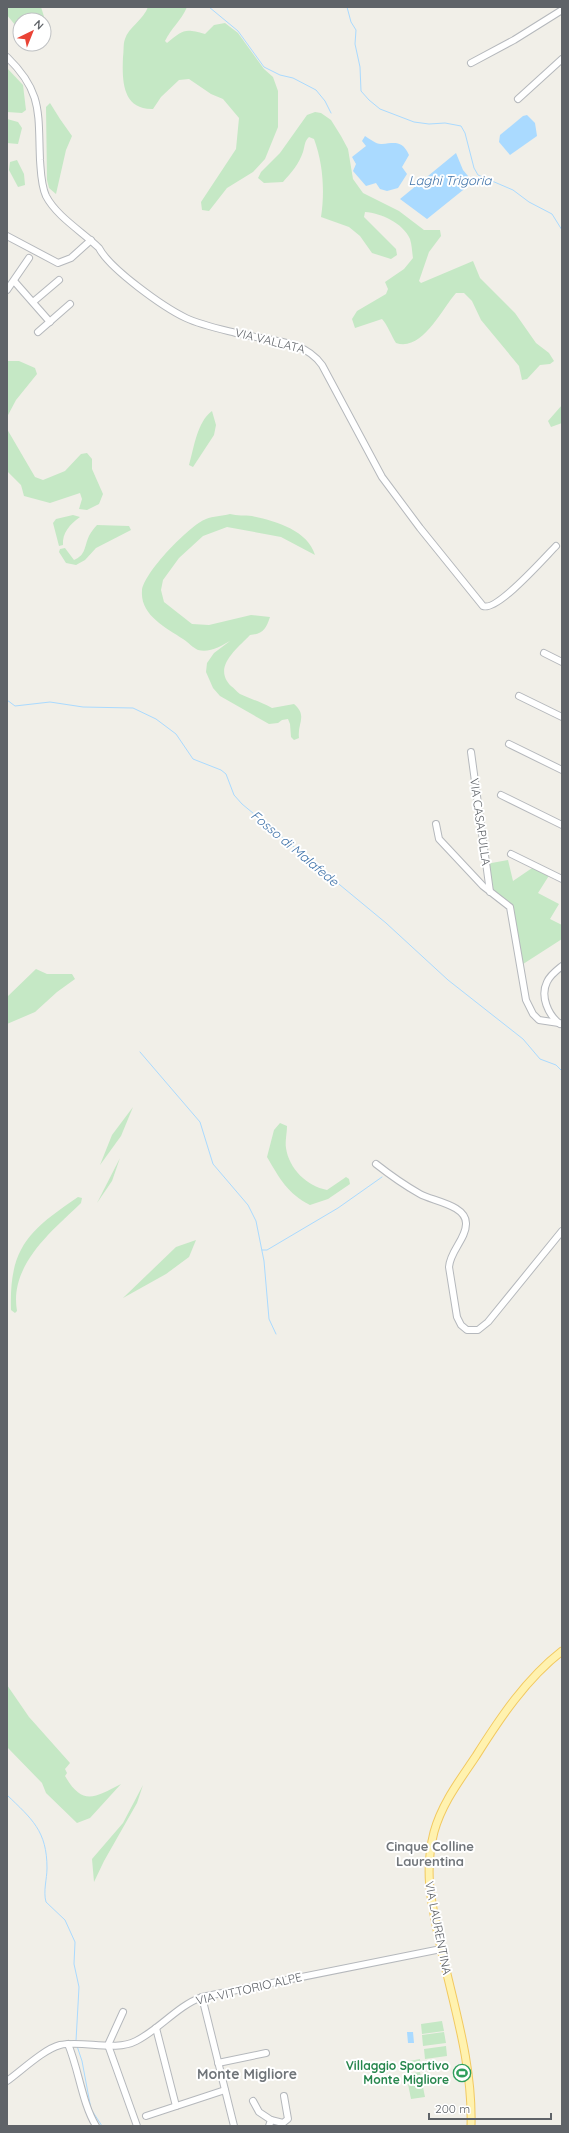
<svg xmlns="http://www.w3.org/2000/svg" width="569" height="2133" font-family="Quicksand,sans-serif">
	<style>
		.green { fill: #c5e8c5 }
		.water { fill: #aadaff }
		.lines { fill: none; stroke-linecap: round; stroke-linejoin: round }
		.stream { stroke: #aadaff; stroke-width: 1 }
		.minor-casing { stroke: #b5b8bc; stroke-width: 8 }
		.major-casing { stroke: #f2c960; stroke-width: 9 }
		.minor { stroke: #fff; stroke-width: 6 }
		.major { stroke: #fff2af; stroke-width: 7 }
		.labels { text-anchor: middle; stroke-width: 4; stroke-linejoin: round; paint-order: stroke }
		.street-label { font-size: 12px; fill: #5f6368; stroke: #fff }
		.leisure-label { font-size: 12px; font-weight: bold; fill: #27864d; stroke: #fff; text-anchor: end }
		.water-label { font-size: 13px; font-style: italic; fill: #4174aa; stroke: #fff }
		.neighbourhood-label { font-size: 13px; font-weight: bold; fill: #70757a; stroke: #fff }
		.quarter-label { font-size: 14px; font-weight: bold; fill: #70757a; stroke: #fff }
	</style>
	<rect width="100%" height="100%" fill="#f1efe8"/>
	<g class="green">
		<polygon points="7,7 41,7 47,26 44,31 44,20 20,20 20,31 7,15"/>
		<path d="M148,7H187C181,21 171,28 165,41L167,43C183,30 184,28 205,34L214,25L225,23L238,33L264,69L273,77L278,91V127L265,159L253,172L227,188L209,211L202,210L201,202L236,149L239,118L223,99L211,94L189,79L179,80L161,97L153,109C122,110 122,80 123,57C124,51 123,44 125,39C128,28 144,19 148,7Z"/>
		<polygon points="7,68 23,85 26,110 22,113 7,112"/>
		<polygon points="50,103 60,119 72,136 66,150 56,194 49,188 47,180 46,107"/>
		<path d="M315,112L321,113L331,120L341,136L348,149L353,179L363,193L399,211L424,230H440L441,236L429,252L419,281L421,283L473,261L480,278L515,313L536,343L549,353L554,361L550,364L540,365L527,379L522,380L519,366L481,320L472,301L464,293H456C442,309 422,352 396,343C392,337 387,324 382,319L355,328L352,319L357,311L386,294L388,289L385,282L404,269L413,258C412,252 412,245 410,239C403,223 381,213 365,212L364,217L396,249L397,255L391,259L372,253L360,236L349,227L321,217C325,191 323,163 314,139L309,137C304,142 305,146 303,152C299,164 291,173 283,182L264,183L258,178L261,172L280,153L307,115Z"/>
		<polygon points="7,119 18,122 22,128 18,144 7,143"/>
		<polygon points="17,160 24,174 25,185 18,187 9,170 10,162"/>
		<polygon points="7,361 19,361 35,368 37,374 16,400 7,417"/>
		<polygon points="562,405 562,423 551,427 548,421"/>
		<path d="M212,411L216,425L214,435L193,467L189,465C194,448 197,422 212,411Z"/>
		<polygon points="7,429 35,477 43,480 65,471 81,454 87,453 92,459 92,469 103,494 99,504 87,510 79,509 82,499 80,493 50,503 24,496 21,485 7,471"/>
		<path d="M230,514C237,516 245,515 252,516C275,521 308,530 315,555L281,537L227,527L203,536L179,558L163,580L161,590L164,602L192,624L209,625L251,615L270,617C266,629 263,634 250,635C237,649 212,667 231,686C234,688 237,692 240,694C251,699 261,702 272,708L294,704C308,716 297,723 299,738L294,740L291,737L290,724L288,719L282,720L278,723L269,724L220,696L213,688L206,672L207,663L214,653L230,641C221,646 210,653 198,650C193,648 188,642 183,639C166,628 140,615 142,591C143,573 190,525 206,519C213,516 222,516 230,514Z"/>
		<path d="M73,515L80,517C70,524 62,533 63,545L59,546L53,523L56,519Z"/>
		<path d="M97,525L129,526L131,530L96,548L85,560L76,565L66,563L59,552L60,549L65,548L74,560C86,555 84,547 89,536C91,532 94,528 97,525Z"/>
		<polygon points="508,860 513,881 535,866 550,874 538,893 559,904 550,919 562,925 562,939 520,966 510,907 490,892 486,864"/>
		<polygon points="36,969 47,974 72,974 75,979 57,992 35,1012 7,1024 7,997"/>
		<polygon points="133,1107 121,1136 100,1165 112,1135"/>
		<path d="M280,1123L287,1126C287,1133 285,1141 286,1148C289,1169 307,1186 327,1190L346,1177L349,1179L350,1184L328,1199L310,1205C287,1193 280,1179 267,1157L274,1130Z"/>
		<polygon points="120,1158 112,1181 97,1203"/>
		<path d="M78,1197L82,1198L81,1203C52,1231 9,1265 17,1311L15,1313L11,1310C9,1248 28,1231 78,1197Z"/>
		<polygon points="196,1240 189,1257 166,1274 123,1298 176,1247"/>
		<path d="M7,1685L29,1717L70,1763L65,1769L67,1773L65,1776C83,1807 95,1797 121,1784L90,1818L77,1823L46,1793L42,1783L7,1747Z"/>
		<polygon points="143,1785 137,1803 104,1861 94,1882 92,1859 123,1823"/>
		<polygon points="442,2021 444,2031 422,2034 421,2024"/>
		<polygon points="444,2032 446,2043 423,2046 422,2035"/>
		<polygon points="446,2046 447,2056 425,2059 424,2049"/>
		<polygon points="420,2059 421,2068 401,2072 399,2063"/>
		<polygon points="420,2072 425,2097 411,2099 406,2074"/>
	</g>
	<g class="water">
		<polygon points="527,115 535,123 537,136 510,155 499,142 500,135 523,116"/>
		<path d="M365,136C370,139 377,145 382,144C395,143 402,140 409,155L402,167L407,174L398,188L387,191L380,189L376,183L366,186L353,171L356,164L352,157L366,146L362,141Z"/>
		<polygon points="456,153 463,170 473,182 427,219 400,199"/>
		<polygon points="407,2032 413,2032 414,2043 408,2043"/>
	</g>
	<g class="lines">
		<g class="stream">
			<polyline points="209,7 238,31 264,67 280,75 293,78 316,90 325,101 331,113"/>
			<polyline points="347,7 351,22 356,30 355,44 360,67 361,91 369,100 380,109 414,122 429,124 445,123 461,126 465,133 474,168 478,175 513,190 529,202 552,214 562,230"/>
			<polyline points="7,700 15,706 50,702 83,707 133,708 156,719 176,734 193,759 221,770 226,774 234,795 242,804 386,923 448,980 523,1039 540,1059 556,1065 562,1071"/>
			<polyline points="140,1052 200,1122 213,1164 248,1205 256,1221 264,1261 269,1319 276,1334"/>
			<polyline points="262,1250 267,1250 338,1208 382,1177"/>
			<path d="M7,1795C32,1819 47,1831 47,1868C47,1879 43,1891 46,1902L65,1920L75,1942L74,1964L79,1987L76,2041"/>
			<polyline points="77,2046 82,2061 91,2109 102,2126"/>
		</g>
		<defs>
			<g id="minor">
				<path d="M7,57C43,92 38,113 40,160C41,173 41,185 46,196C57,217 83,232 99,248C110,269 163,307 186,318C201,325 220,329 236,333C265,341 303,338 322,365L382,477L420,528L483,606C497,612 545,557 556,546"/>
				<polyline points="471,63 514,40 562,10"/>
				<polyline points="518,99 562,59"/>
				<polyline points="7,236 58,263 71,258 91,240"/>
				<polyline points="14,281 50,322"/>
				<polyline points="7,290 29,258"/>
				<polyline points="33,302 59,280"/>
				<polyline points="38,332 70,304"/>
				<polyline points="544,653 562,662"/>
				<polyline points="519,696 562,717"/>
				<polyline points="509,744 562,770"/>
				<polyline points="471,752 490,892"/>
				<polyline points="501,795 562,825"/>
				<polyline points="436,824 439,839 483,886 510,907 526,1000 533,1014 539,1020 559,1023"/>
				<polyline points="511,854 562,879"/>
				<path d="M560,1024C548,1015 540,996 547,982C550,975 557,970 562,966"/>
				<path d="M376,1164C390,1175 404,1185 420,1194C432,1201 467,1205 466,1224C466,1239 450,1251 449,1267L457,1317L461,1325L467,1330H478L488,1322L562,1231"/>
				<polyline points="202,1997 234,2126"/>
				<polyline points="123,2012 108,2045 137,2126"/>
				<polyline points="156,2028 176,2106"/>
				<path d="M68,2044C79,2070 82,2103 96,2126"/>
				<polyline points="218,2063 266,2053"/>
				<path d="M7,2081C21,2071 44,2049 60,2045C83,2040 115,2052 136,2041C160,2029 177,2006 202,1997L441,1949"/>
				<polyline points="253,2101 259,2112 271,2120 269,2126"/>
				<polyline points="146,2116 225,2090"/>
				<polyline points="271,2120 283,2123 288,2119 284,2096"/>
			</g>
			<path id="major" d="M471,2126C473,2062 452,2001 439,1939C431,1901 424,1871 434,1832C442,1803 460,1780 476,1756C500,1718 526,1679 562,1651"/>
		</defs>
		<use href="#minor" class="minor-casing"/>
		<use href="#major" class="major-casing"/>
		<use href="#minor" class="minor"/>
		<use href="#major" class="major"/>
	</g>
	<defs>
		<symbol id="stadium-ring" viewBox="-11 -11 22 22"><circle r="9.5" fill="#fff" stroke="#2e9e5b" stroke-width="1.5"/><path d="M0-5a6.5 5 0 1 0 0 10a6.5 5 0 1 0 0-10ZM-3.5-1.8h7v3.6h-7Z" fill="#2e9e5b"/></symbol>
	</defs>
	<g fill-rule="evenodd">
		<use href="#stadium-ring" x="452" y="2063" width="20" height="20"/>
	</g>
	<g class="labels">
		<g class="street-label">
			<text transform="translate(270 341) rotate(14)" y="4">VIA VALLATA</text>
			<text transform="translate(480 822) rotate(82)" y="4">VIA CASAPULLA</text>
			<text transform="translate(438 1928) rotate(79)" y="4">VIA LAURENTINA</text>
			<text transform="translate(249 1989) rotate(-13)" y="4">VIA VITTORIO ALPE</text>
		</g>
		<g class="leisure-label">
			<text x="449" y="2070">Villaggio Sportivo<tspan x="449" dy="14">Monte Migliore</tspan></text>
		</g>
		<g class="water-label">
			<text x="450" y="185">Laghi Trigoria</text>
			<text transform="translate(295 848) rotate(40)" y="5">Fosso di Malafede</text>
		</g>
		<g class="neighbourhood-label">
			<text x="430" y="1851">Cinque Colline<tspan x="430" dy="15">Laurentina</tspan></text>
		</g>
		<g class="quarter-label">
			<text x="247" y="2079">Monte Migliore</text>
		</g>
	</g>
	<rect width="569" height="2133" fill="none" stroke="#5f6368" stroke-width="16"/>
	<g transform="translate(32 32) rotate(43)"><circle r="19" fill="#ffffff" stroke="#bfc1c3"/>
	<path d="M0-3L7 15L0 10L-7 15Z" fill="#ea4335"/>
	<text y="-6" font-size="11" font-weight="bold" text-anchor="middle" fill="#5f6368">N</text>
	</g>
	<path d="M429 2113v6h122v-6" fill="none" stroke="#5f6368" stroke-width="2"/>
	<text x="435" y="2113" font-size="12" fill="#5f6368" stroke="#ffffff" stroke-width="3" paint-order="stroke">200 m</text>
</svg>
